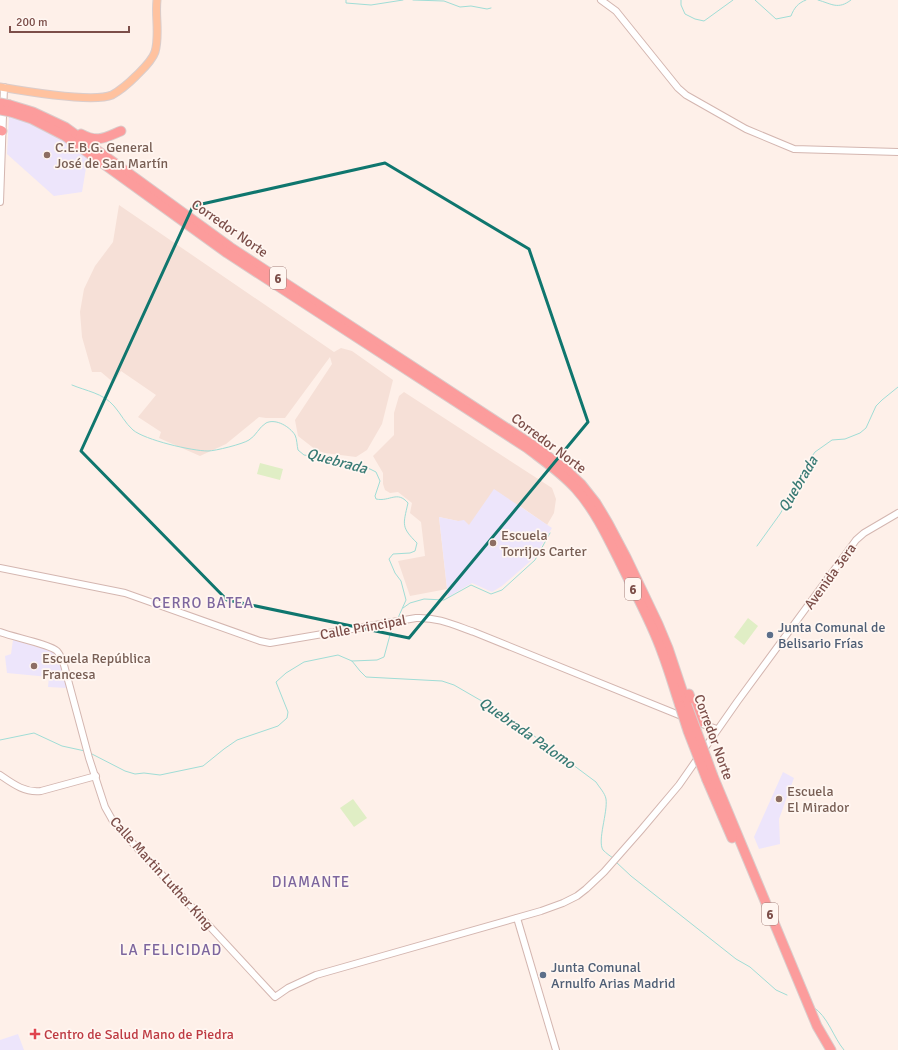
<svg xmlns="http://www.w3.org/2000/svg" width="898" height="1050" font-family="Signika,sans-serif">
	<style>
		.residential { fill: #f6e0d7 }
		.education { fill: #ede5fb }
		.green { fill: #e0eec5 }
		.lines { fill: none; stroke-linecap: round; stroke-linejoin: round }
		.stream { stroke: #a0ddd6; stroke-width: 1 }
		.minor-casing { stroke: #d4b6b0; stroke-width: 8 }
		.major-casing { stroke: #dacdcc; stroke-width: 9 }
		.highway-casing { stroke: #dacdcc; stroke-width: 11 }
		.minor { stroke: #fff; stroke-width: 6 }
		.major { stroke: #ffc29f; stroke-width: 7 }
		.highway { stroke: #fc9c9c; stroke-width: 9 }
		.highway-bridge-casing { stroke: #dacdcc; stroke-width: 11; stroke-linecap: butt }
		.highway-bridge { stroke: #fc9c9c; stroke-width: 9 }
		.marked { fill: none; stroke: #0f766e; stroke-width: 3; stroke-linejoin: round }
		.education-dot { fill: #8d6e63; stroke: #fff6f1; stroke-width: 1.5 }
		.service-dot { fill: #5c6f8a; stroke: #fff6f1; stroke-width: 1.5 }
		.health-dot { fill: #e0444e; stroke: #fff6f1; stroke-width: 1.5 }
		.labels { text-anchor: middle; stroke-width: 3.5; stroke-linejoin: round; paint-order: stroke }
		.shield { fill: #fff6f1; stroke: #a3807b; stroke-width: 1 }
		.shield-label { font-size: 13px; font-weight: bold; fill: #7c4e49 }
		.education-label { font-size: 14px; fill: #785e54; stroke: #fff6f1; text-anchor: start }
		.street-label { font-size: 14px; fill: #7c4e49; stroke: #fff6f1 }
		.service-label { font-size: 14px; fill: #4e5e75; stroke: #fff6f1; text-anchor: start }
		.health-label { font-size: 14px; fill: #be3a42; stroke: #fff6f1; text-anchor: start }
		.water-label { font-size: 15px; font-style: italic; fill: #387a74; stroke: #fff6f1 }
		.neighbourhood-label { font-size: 15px; letter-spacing: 1px; fill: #7d669e; stroke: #fff6f1 }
	</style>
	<rect width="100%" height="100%" fill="#fef0e9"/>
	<g class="residential">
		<polygon points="119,205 334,352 341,348 352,351 393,380 382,424 367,450 356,457 325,453 316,450 298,436 295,420 332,364 330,357 285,418 266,418 259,417 226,444 200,456 159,438 161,432 138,417 156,395 121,371 114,383 101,372 92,372 82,337 80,312 84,289 95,266 113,242"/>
		<polygon points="404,392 552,488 556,499 554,513 547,525 520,506 469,526 458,521 439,517 447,589 410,596 398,561 425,556 421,522 410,513 412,503 398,492 390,493 385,490 383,484 383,473 373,456 394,435 394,413 399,396"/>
	</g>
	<g class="education">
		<polygon points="9,116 29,122 55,135 88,156 82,192 54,196 7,154"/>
		<polygon points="494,489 552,528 534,558 502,586 492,592 472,583 448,597 439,517 458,521 464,520 469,525"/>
		<polygon points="13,640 48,650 55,654 59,659 67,688 48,687 49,677 7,673 5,656 11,654"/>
		<polygon points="783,772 794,778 779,819 780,844 759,849 754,837"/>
		<polygon points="18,1034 24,1050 0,1050 0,1040"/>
	</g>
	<g class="green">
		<polygon points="260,463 283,469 280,480 257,474"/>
		<polygon points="748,618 758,626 744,645 734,637"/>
		<polygon points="353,799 367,818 354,827 340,808"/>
	</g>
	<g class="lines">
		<g class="stream">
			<polyline points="346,0 346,3 371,5 403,0"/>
			<polyline points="413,0 444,1 460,7 471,6 487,9 491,8"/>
			<polyline points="681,0 681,5 685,14 695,19 704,21 733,0"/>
			<path d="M755,0L776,19L791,16C794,8 798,3 806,0"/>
			<path d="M818,0C832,4 838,10 851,0"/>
			<path d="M72,385C86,391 103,393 114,406C121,414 125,423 133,430C145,440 192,451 208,451C215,451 243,444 249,440C256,436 259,427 266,423C276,418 290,427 295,435C297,439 297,446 298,450L304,455L345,461L370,469L376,472L380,481L375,496L376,499C390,502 397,490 408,503C403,525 401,527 417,543L415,551L410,553L393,554L389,559L395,573L401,581L406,600L398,618"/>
			<polyline points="757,546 780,514 806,470 810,459 815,452 832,440 845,439 860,433 866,428 876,406 882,400 898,387"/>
			<polyline points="403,608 410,603 424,599 444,600 471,585 491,594 502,590 535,560 550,533"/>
			<polyline points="352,661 377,660 384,657 390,635 395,624"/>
			<polyline points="0,740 34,733 62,746 85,751"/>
			<path d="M90,753L125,771L135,774L144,773L160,775L203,766L224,749L237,740L278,726L287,718L288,712L276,682L286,673L304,662L338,655L352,661L360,671L366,677L442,681L454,685L506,715L596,782C599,787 605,793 606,799C608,812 597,841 603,850C606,853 610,856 613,858"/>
			<polyline points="616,862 631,876 736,959 750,967 776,990 787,995"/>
			<path d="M813,1007C828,1016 833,1037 844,1050"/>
		</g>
		<defs>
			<g id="minor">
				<polyline points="601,0 616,11 678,88 686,95 746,129 794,149 898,152"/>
				<polyline points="0,202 4,87"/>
				<path d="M0,568L125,593L260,641L270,643L416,618C438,617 454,625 474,632L684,717"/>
				<path d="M0,632C12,637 50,644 57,651C61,655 62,661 64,665L89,758L105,807L114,823L275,997L288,988L316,975L541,911L563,903L577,896L586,889L604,872L641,830L679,785L737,702L856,540L864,533L898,513"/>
				<polyline points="696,722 717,729"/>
				<path d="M0,775C13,784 25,793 41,791L96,776"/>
				<polyline points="517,918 556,1050"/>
			</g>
			<path id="major" d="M0,87C23,91 93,103 112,95C121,90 129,83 136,76C143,69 152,61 155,52C160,35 155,17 157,0"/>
			<g id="highway">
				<polyline points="10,105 33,112 65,127 230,247 531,444 565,469 581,484 596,503 608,523 626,557 658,624 668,648 687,705"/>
				<path d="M11,112L32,119L65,136L227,253L527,448C544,461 562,473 576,489C595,510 608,538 621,564C635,593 651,621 662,652C669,670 674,688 680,706"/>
				<polyline points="0,130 2,131"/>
				<path d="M81,134C98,143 104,138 121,131"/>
				<polyline points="689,694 699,723"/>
				<polyline points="713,776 817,1026 831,1050"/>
				<polyline points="707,780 732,838"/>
			</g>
		</defs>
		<use href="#minor" class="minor-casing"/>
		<use href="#major" class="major-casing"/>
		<use href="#highway" class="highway-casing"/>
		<use href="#minor" class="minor"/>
		<use href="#major" class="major"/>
		<use href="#highway" class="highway"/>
		<defs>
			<g id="highway-bridge">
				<polyline points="0,103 10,105"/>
				<polyline points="0,110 11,112"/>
				<polyline points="687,705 713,776"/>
				<polyline points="680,706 688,731 707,780"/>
			</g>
		</defs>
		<use href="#highway-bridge" class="highway-bridge-casing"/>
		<use href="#highway-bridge" class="highway-bridge"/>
	</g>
	<path class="marked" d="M385,163L529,249L588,422L409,638L227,600L81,451L193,206Z"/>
	<g class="education-dot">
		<circle cx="47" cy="155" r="4"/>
		<circle cx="493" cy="543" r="4"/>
		<circle cx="34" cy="666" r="4"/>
		<circle cx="779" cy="799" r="4"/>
	</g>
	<g class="service-dot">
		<circle cx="770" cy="635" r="4"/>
		<circle cx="543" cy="975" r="4"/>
	</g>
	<path class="health-dot" d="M33 1028h4v4h4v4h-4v4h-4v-4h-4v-4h4z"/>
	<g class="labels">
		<g class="shield">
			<rect x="270" y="267" width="16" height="22" rx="3"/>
			<rect x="625" y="578" width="16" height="22" rx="3"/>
			<rect x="762" y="903" width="16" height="22" rx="3"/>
		</g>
		<g class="shield-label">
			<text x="278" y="283">6</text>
			<text x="633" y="594">6</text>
			<text x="770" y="919">6</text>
		</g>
		<g class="education-label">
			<text x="55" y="152">C.E.B.G. General<tspan x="55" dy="16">José de San Martín</tspan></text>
			<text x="501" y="540">Escuela<tspan x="501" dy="16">Torrijos Carter</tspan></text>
			<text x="42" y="663">Escuela República<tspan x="42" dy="16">Francesa</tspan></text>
			<text x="787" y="796">Escuela<tspan x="787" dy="16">El Mirador</tspan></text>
		</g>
		<g class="street-label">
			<text transform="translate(230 228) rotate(35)" y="5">Corredor Norte</text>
			<text transform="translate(549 443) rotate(37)" y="5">Corredor Norte</text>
			<text transform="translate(830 576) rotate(-54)" y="5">Avenida 3era</text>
			<text transform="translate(363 627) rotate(-10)" y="5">Calle Principal</text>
			<text transform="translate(714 737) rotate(70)" y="5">Corredor Norte</text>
			<text transform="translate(162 873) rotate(48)" y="5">Calle Martin Luther King</text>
		</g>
		<g class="service-label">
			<text x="778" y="632">Junta Comunal de<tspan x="778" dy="16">Belisario Frías</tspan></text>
			<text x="551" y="972">Junta Comunal<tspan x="551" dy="16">Arnulfo Arias Madrid</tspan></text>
		</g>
		<g class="health-label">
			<text x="44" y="1039">Centro de Salud Mano de Piedra</text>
		</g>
		<g class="water-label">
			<text transform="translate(337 461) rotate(15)" y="5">Quebrada</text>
			<text transform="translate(798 484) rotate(-59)" y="5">Quebrada</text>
			<text transform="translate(527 733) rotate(35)" y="5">Quebrada Palomo</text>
		</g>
		<g class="neighbourhood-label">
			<text x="203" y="608">CERRO BATEA</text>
			<text x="311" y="887">DIAMANTE</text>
			<text x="171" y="955">LA FELICIDAD</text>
		</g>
	</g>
	<path d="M10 26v6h119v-6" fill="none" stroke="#7c4e49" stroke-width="2"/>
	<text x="16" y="26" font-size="12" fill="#7c4e49" stroke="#fff6f1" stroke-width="3" paint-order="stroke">200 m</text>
</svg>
